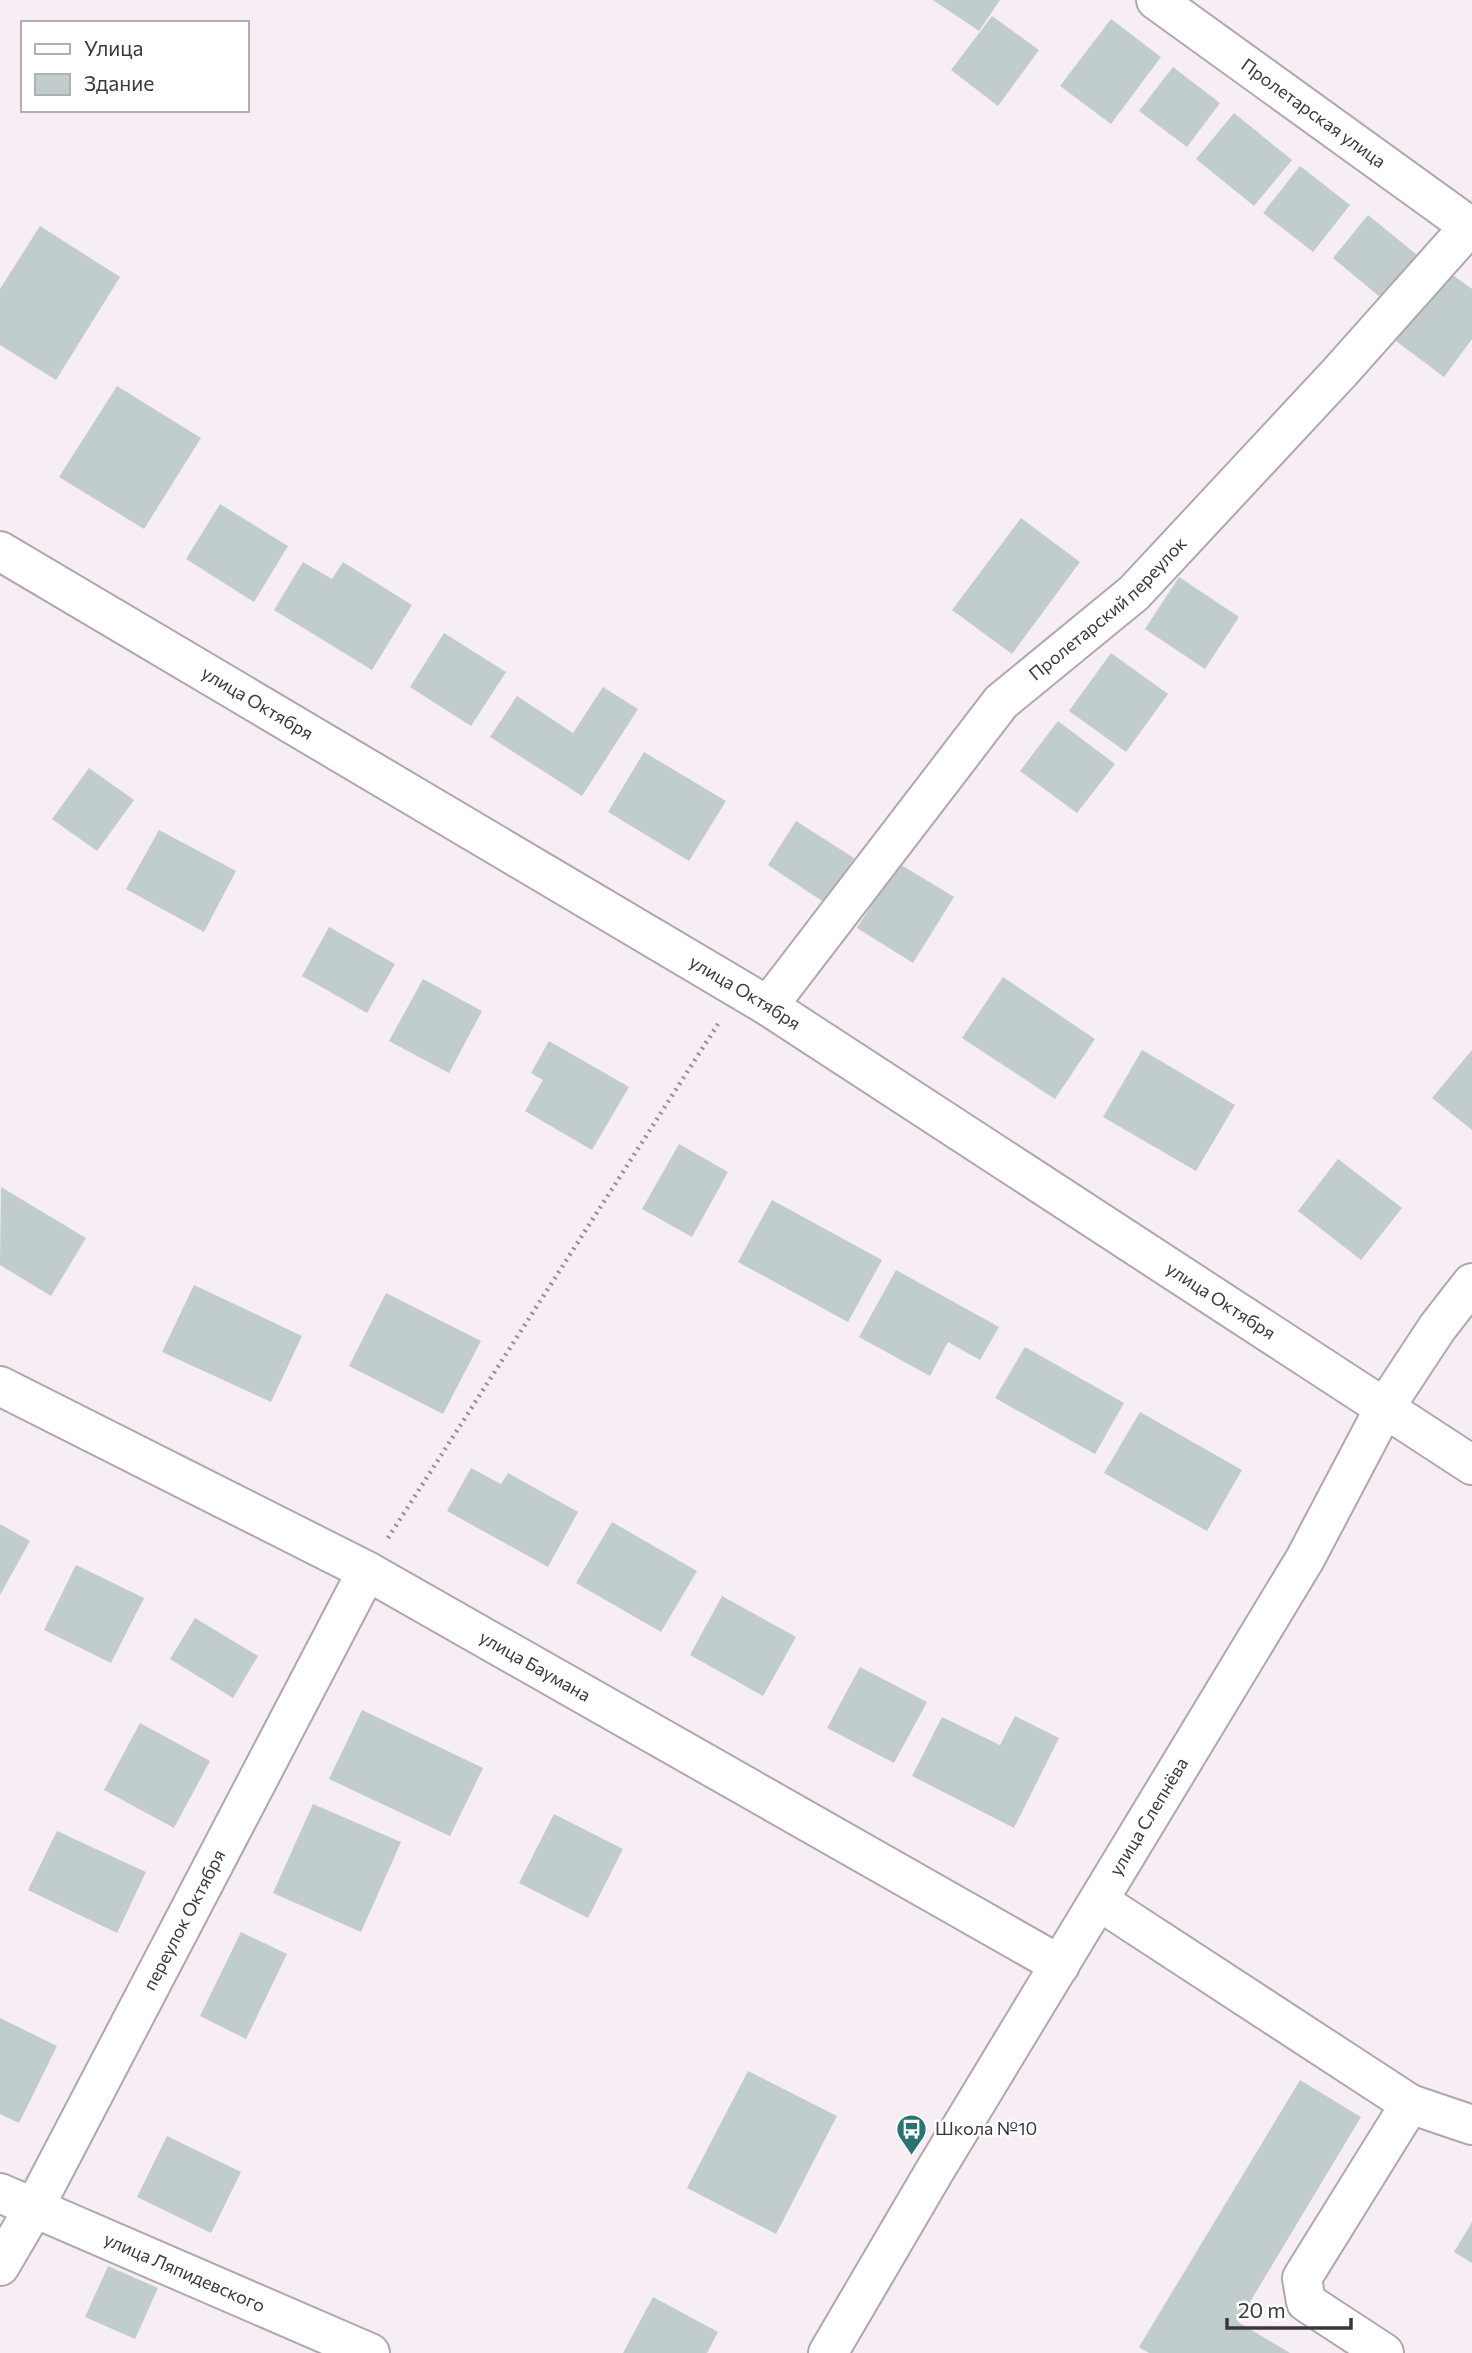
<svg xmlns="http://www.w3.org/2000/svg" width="1472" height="2353" font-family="Commissioner,sans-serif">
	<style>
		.building { fill: #c0cdcc }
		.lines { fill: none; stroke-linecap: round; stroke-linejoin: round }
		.minor-casing { stroke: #b0a7ae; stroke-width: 42 }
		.path { stroke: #938c92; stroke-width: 4.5; stroke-dasharray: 2 5; stroke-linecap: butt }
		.minor { stroke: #fff; stroke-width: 38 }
		.labels { text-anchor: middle; stroke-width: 5; stroke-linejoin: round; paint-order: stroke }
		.street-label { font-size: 18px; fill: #3b373a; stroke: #fff }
		.poi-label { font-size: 18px; fill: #3b373a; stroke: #fff; text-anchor: start }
	</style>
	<rect width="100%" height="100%" fill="#f7edf5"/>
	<g class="building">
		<polygon points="933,0 1000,0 979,31"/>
		<polygon points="992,16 1039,50 998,106 951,70"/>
		<polygon points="1111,19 1161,57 1111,124 1060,86"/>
		<polygon points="1173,67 1220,103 1187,147 1139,111"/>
		<polygon points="1234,113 1292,160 1254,206 1196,159"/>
		<polygon points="1300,166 1350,205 1313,252 1263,213"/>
		<polygon points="1368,215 1422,259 1386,302 1333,258"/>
		<polygon points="40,226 120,277 56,380 0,345 0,289"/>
		<polygon points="1447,271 1472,289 1472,339 1444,377 1396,341"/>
		<polygon points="117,386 201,438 144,529 59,477"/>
		<polygon points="220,504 288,546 254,602 186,559"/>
		<polygon points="1021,518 1080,562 1012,654 952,610"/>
		<polygon points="303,562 332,579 343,562 412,605 372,670 274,610"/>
		<polygon points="1179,577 1239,617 1205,669 1145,629"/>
		<polygon points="444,633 506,672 471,726 410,687"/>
		<polygon points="1111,653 1168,694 1126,752 1069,711"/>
		<polygon points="603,687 638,709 582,796 490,737 517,696 573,733"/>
		<polygon points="1058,721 1115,764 1077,813 1020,771"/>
		<polygon points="644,752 726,801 689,861 608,812"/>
		<polygon points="89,768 134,800 97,851 52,819"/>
		<polygon points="796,821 854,858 825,903 768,865"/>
		<polygon points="159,830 236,871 204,932 126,889"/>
		<polygon points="898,863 954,897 913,963 857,928"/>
		<polygon points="329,927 395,964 367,1013 302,976"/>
		<polygon points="1003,977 1095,1039 1055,1099 962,1038"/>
		<polygon points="423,979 482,1011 449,1073 389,1041"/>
		<polygon points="549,1041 629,1087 592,1150 525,1111 543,1080 531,1073"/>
		<polygon points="1142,1050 1235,1105 1196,1171 1103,1117"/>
		<polygon points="1472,1050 1472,1130 1432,1098"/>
		<polygon points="679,1144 728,1172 692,1237 642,1209"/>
		<polygon points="1338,1159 1402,1208 1361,1260 1298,1211"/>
		<polygon points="1,1187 86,1238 51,1296 0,1265"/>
		<polygon points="772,1200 882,1260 848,1322 738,1262"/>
		<polygon points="896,1270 999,1327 980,1360 948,1342 930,1376 859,1337"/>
		<polygon points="194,1285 302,1336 271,1402 162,1352"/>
		<polygon points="386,1293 481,1341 443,1414 349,1366"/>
		<polygon points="1025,1347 1124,1403 1095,1454 995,1398"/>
		<polygon points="1140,1412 1242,1470 1207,1531 1104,1473"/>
		<polygon points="471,1468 501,1484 508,1473 578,1512 548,1567 447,1511"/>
		<polygon points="612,1522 697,1571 661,1632 576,1583"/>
		<polygon points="0,1524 30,1541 0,1595"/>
		<polygon points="76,1565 144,1598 111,1663 44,1630"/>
		<polygon points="722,1596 796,1637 763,1696 690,1655"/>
		<polygon points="195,1618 258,1656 233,1698 170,1659"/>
		<polygon points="860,1667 927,1702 894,1763 827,1728"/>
		<polygon points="362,1710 483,1768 450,1836 329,1779"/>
		<polygon points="1015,1716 1059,1738 1014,1828 912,1776 942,1717 1000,1745"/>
		<polygon points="140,1723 210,1761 174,1828 104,1790"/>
		<polygon points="313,1804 401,1842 361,1932 273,1893"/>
		<polygon points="554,1814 623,1849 588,1918 519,1883"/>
		<polygon points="57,1831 146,1872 117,1933 28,1890"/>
		<polygon points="241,1932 287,1954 246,2039 200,2016"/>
		<polygon points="0,2018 57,2046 19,2123 0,2114"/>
		<polygon points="748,2071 837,2116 776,2234 687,2188"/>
		<polygon points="1300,2080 1361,2117 1238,2322 1290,2353 1149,2353 1139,2347"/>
		<polygon points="167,2136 241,2172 211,2233 137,2197"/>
		<polygon points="1472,2222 1472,2263 1454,2252"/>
		<polygon points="108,2266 158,2288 135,2339 85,2317"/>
		<polygon points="653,2297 718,2332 707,2353 623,2353"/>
	</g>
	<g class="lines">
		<defs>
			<g id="minor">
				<path id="s1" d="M1156,0L1472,228"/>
				<path id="s2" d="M0,551L768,1006L1472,1465"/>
				<path id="s3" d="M768,1006L1001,702L1134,593L1340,372L1470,226"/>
				<path id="s4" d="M0,1386L367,1571L1060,1965"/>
				<polyline points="1099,1901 1410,2104 1302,2278 1306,2302 1384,2353"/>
				<polyline points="1410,2104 1472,2125"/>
				<path id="s5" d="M0,2193L370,2353"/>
				<path id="s6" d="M0,2266L34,2208L367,1571"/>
				<path id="s7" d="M828,2353L934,2172L1305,1559L1385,1407L1437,1328L1472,1283"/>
			</g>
		</defs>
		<use href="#minor" class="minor-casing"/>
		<polyline class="path" points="388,1538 718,1024"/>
		<use href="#minor" class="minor"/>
	</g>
	<defs>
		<symbol id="bus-pin" viewBox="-11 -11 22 30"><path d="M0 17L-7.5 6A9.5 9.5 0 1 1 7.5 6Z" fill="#297373" stroke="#fff"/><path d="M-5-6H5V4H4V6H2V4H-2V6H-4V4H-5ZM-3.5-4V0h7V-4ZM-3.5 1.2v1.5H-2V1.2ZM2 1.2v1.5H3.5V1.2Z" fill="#fff"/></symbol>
	</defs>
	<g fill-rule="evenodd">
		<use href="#bus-pin" x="894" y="2112" width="35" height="47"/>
	</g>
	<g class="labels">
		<g class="street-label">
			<text dy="6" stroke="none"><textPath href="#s1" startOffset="194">Пролетарская улица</textPath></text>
			<text dy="6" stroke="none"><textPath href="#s3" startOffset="525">Пролетарский переулок</textPath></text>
			<text dy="6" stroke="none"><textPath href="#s2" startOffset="299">улица Октября</textPath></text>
			<text dy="6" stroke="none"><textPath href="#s2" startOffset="866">улица Октября</textPath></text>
			<text dy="6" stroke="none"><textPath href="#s2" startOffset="1433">улица Октября</textPath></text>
			<text dy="6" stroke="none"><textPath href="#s4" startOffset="604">улица Баумана</textPath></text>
			<text dy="6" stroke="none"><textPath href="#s7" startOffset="625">улица Слепнёва</textPath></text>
			<text dy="6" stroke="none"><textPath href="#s6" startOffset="392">переулок Октября</textPath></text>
			<text dy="6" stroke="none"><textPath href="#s5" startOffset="201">улица Ляпидевского</textPath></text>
		</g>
		<g class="poi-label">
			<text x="935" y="2135">Школа №10</text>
		</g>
	</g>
	<rect x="21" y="21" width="228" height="91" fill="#ffffff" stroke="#b1afb0" stroke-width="2"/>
	<rect x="35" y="44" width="35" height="10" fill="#ffffff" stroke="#b1afb0" stroke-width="2"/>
	<text x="84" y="56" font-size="21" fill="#3b373a">Улица</text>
	<rect x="35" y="74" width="35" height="21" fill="#c0cdcc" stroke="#b1afb0" stroke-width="2"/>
	<text x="84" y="91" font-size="21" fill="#3b373a">Здание</text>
	<path d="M1227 2318v10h124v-10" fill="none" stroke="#3b373a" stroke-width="3.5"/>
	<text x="1238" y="2318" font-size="21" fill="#3b373a" stroke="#ffffff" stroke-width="5" paint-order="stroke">20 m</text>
</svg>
